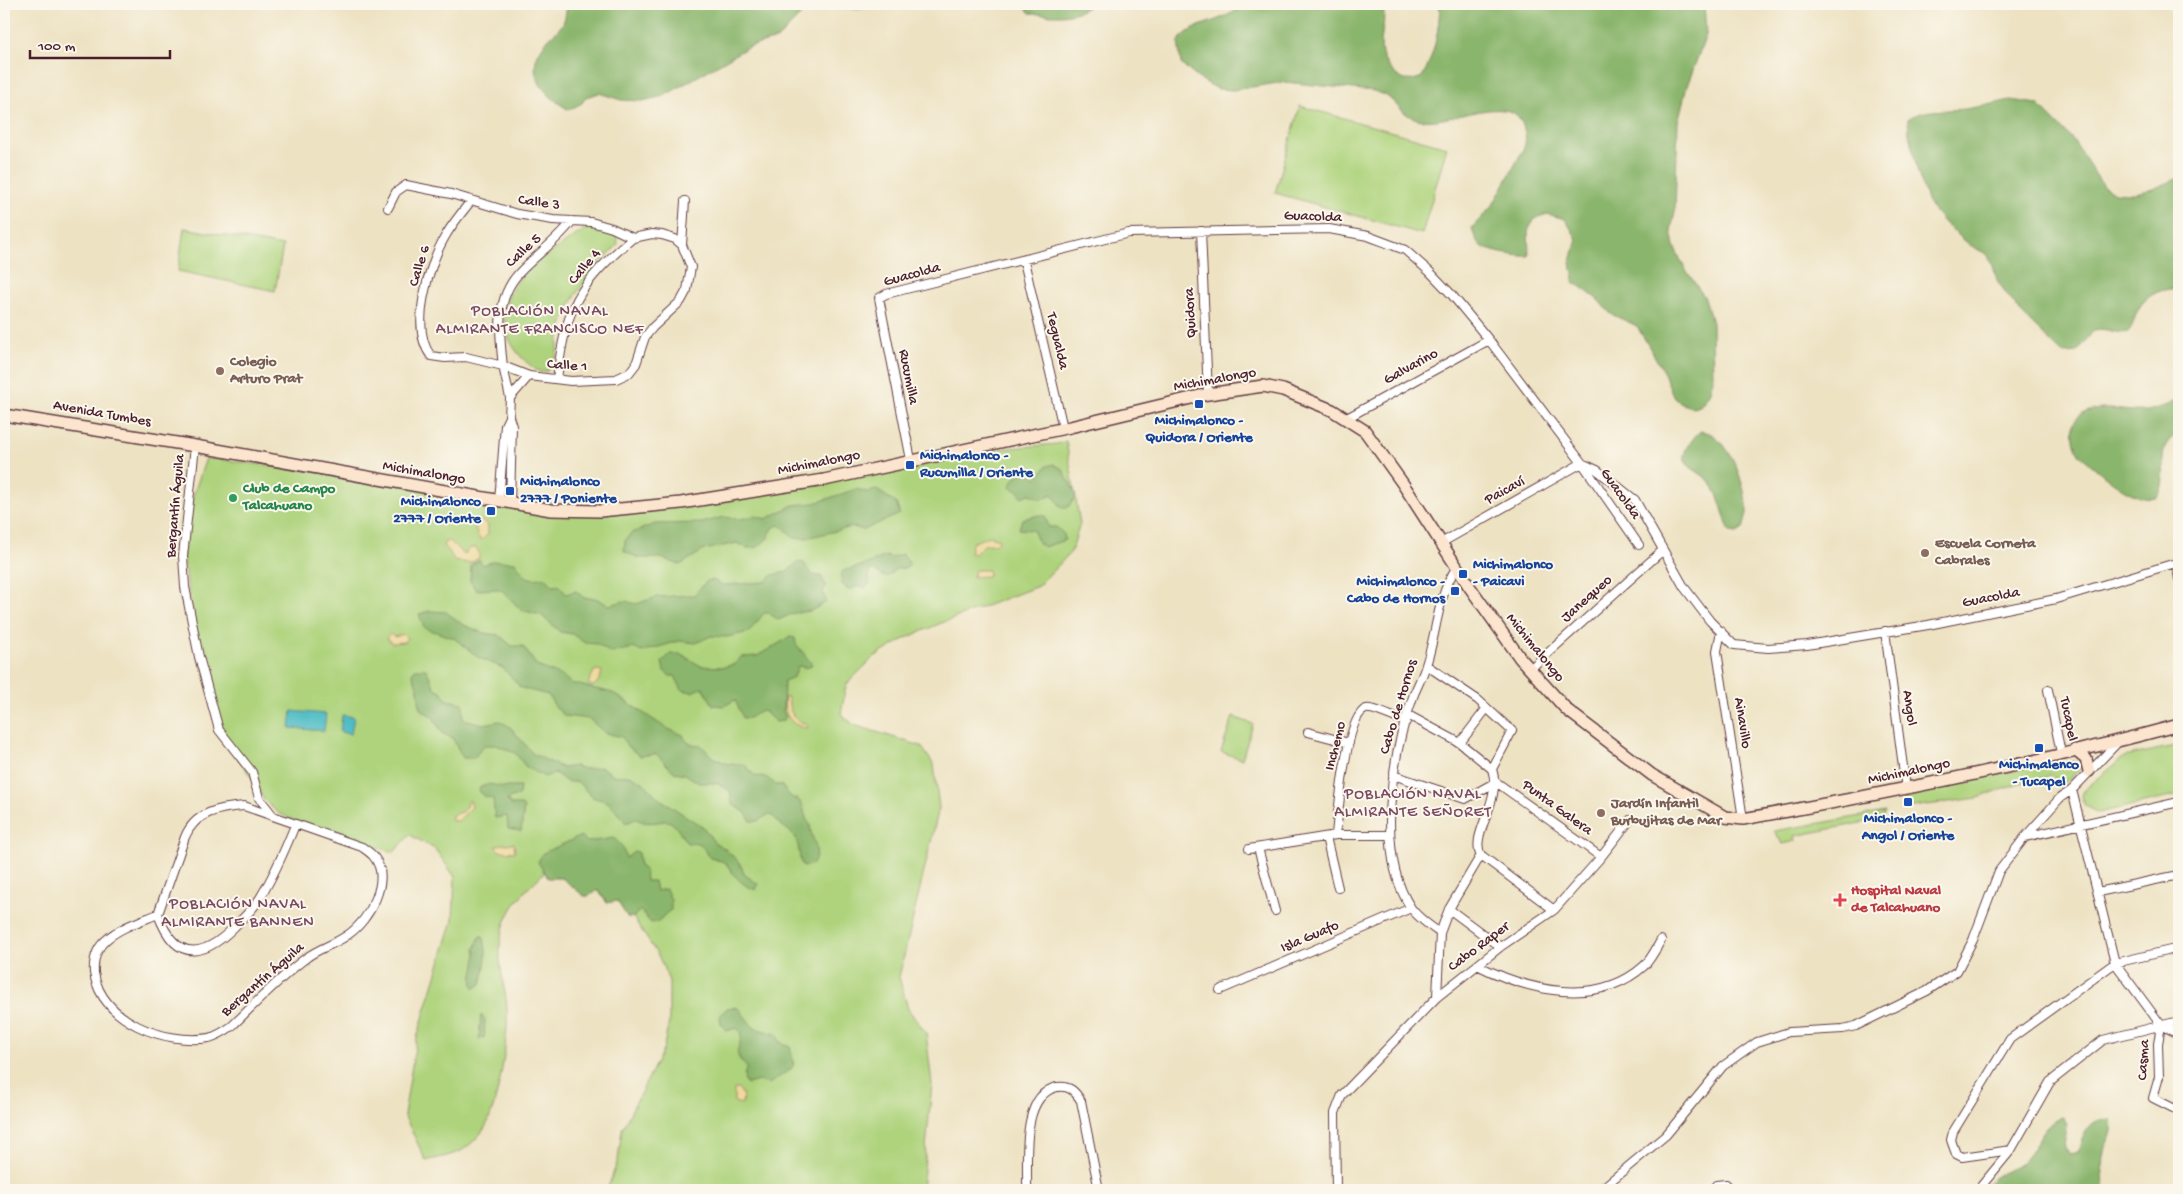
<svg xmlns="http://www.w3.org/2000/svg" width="2183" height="1194" font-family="'Gochi Hand',sans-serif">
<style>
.green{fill:#aed37c;stroke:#7c7954}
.forest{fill:#8ab56c;stroke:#6a6a4c}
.sand{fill:#eeda9e;stroke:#9c7c64}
.water{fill:#4cbbc4;stroke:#4b6d78}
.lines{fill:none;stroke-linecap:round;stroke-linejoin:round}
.street-casing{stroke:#623c42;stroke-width:10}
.secondary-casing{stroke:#623c42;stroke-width:14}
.street{stroke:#fff;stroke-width:8}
.secondary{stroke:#fbe5cf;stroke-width:11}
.education-dot{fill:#8d6e63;stroke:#fbf7ec;stroke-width:2}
.transit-dot{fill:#1a4fb4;stroke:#fbf7ec;stroke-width:2}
.leisure-dot{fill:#2e9e5b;stroke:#fbf7ec;stroke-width:2}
.health-dot{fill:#e0444e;stroke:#fbf7ec;stroke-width:2}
.labels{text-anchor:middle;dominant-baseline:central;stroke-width:4;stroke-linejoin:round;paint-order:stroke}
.street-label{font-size:15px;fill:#4a1f2b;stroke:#fbf7ec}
.education-label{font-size:15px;font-weight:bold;fill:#785e54;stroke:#fbf7ec;text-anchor:start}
.transit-label{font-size:15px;font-weight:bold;fill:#164399;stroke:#fbf7ec}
.leisure-label{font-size:15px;font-weight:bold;fill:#27864d;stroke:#fbf7ec;text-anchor:start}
.health-label{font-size:15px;font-weight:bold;fill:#be3a42;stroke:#fbf7ec;text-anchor:start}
.neighbourhood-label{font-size:16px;letter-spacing:1px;fill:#7a4b63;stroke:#fbf7ec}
</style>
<rect width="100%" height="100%" fill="#fbf7ec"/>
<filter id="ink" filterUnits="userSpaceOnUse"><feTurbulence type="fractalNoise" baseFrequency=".02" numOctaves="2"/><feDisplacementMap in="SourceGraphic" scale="10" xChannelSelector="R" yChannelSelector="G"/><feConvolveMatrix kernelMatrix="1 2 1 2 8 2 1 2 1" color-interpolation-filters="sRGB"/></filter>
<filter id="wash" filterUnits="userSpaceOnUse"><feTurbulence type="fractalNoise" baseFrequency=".0096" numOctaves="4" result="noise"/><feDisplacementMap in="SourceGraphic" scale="20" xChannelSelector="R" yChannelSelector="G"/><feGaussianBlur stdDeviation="1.12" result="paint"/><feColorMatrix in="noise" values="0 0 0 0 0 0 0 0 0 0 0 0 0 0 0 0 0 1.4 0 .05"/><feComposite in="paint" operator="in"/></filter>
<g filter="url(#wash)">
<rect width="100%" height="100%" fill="#ede2c2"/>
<!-- green -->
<path class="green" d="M1300,106L1447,147L1422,234L1275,193Z
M588,227H594L616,235L618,245C591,270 570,296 560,332C557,345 559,362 547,371L540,372C504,350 492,312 520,278C533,263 570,240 588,227Z
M184,228L283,246L275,291L178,271Z
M1066,441L1080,524L1071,552L1038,586L939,624L906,638L874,657L846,685L841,714L854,725L921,746L934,765L939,808L899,977L908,1009L926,1033L932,1084L922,1190H607L618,1160L622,1129L663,1050L669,1022V981L659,957L629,911L592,879L547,870C530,886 513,901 505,923C493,957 505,978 507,1010C509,1035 498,1112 482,1132C477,1138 466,1149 459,1152C449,1156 437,1158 426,1161L404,1115L416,1041L453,920L455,877L435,849L410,835L394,852L319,832L278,813L264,800L256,784L225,739L199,657L183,556L190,505L206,458L336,473L555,511L705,499L948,453L1058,444Z
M1233,717L1253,724L1242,759L1221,752Z
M2179,745V795L2098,813L2085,806L2082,796L2084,790L2124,757Z
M2075,761L2080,769L2065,783L2051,776L2025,782L1977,798L1906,808L1904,799L1916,790L2040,765L2048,767Z
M1885,812L1881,819L1795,836L1796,841L1783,844L1774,831Z"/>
<!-- forest -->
<path class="forest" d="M567,4H879L856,9L827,6L806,10L777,39L748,47L664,96L642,101L621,100L599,93L586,97L582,103L569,110C543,94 522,72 545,43C551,35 558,32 563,23C566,17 566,10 567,4Z
M1022,4H1091C1075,19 1050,15 1030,13Z
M1242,4H1383C1388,31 1370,50 1394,73C1404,82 1409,82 1422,77C1435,54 1439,30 1440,4H1704L1706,35L1687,86L1678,122L1675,211L1671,231L1674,246L1684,267L1705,298L1712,323L1713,380L1709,394L1700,406L1693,408L1680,403L1672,394L1662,369L1637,326L1611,314L1597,299L1574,282L1571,262L1577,239L1565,219L1547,214L1534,219L1528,231L1529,256C1520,257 1489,252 1481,246C1476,242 1474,235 1472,228L1493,205L1523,150C1527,141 1526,133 1522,123C1511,92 1447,125 1422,120C1404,117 1400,107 1388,97C1385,94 1378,93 1374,91L1284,82L1233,90L1218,89L1198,78L1181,64L1178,41C1197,19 1225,24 1242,4Z
M2010,100L2038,104L2073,140L2103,186L2115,193L2131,194L2153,189L2179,178V293L2176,289C2161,288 2145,296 2138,310C2134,317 2134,325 2128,332C2116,335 2107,327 2094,330L2077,352L2062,353L2020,312L1998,282L1988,255L1970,245L1945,224L1933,210L1927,200L1918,173L1909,134L1908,119C1925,107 1951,112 1971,108C1984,106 1997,103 2010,100Z
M2179,399V433C2149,449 2174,476 2156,498C2131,503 2098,470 2080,455C2073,444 2073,434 2074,422C2089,400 2124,413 2146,411C2158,409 2168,405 2179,399Z
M1701,431C1730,433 1747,489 1747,514C1746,519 1744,524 1743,529L1737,533L1730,532C1723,516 1721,497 1710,482C1699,469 1673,465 1689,445C1693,439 1695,435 1701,431Z
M1053,464L1063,469C1066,480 1074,486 1076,497L1067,508H1062L1052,494L1042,499L1030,494L1022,497L1018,491L1010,487C1012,481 1020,469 1029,473C1032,474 1034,477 1036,478L1047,466Z
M856,489L867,492L877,490L896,503L900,514L863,530L853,527L806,538H794L783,527L778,525L773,528L767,539L758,547L747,548L737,543L704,550L680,565L661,558H638L624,551L625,541L631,533L655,524L702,523L724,517L740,519L755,516L766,519L793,505L815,503Z
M1039,515L1045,516L1049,527H1056L1064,534L1065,540L1044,547L1039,544L1033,530L1019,529L1022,519Z
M902,554L909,563L907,568L896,569L887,577L882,576L873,569L869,572V584L865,588L859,586L848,590L842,584L840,576L843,571L865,565L886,556L891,558Z
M479,560L483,565L493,561L515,562C525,575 525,582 545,577L553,586L559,585L566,594L576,591L584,598H595L609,605L625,601L636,604L657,597L694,595L707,581L713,580L723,585L765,582L772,575L787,572L798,562L804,563C809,571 811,577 821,576L826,586L823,591L826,602L811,611L794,613L778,620L769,613H764L749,632L727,637L711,636L696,643L679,641L642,652L633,648L611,653L597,644L585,643L572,634L560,632L541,615L521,610L503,591L498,589L476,590L470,581L471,565Z
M429,611L446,612L462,624L483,633L499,635L512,646H523L537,666L562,676L571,683L613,693L666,728L683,735C687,745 692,744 701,745L712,757L728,764H744L755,776L766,777L776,785H781L792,798C808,800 801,816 810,824C810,840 822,847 813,864L803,867C798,858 800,848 796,839C790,828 779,827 773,816L768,815L757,821H751L745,812L732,804L730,791L717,783H699L685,774L674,772L656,754L640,756L627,746L622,737L605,733L589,719L565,716L556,708L548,695L521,688L503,668L479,658L454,638L424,628L419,614Z
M790,637L795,638L796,644L812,664L808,668L798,666L794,677L784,681L783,711L786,717L782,721L776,722L765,712L760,711L749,718H743L735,700L724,706L713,705L703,687L692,692L682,690L675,676H670L664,671L662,662L670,654H680L701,666L724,667L735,664L741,657L757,656Z
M415,669H426L435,688L441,691L447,700L463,703V719L483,724L500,721L510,727L533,754L563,768L575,766L585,769L601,767L615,776L630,775L644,783L660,799L704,828L714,842L724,848L740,863L744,874L758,884L756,890C740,885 734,875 725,862L710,858C701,846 703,841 687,843C682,837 678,828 672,823C664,817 652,828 636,819L626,823L608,802L592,797L578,782H567L555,773L545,777L526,767L515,753L496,745H484L474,758H463L452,737L443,734L433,717L420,709L418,689L412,673Z
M490,784L503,787H520L519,795L507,800L511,805H522L524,808L521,831L508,829L507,816L495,818L493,799L483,796L479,790L480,787Z
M581,836L587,842L614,838L622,846L626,858L635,851L638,852L640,867L645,870L646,881H654L656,891L666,889L671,900V910C663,914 662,922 651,923L640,910L634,917L628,918L617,901L607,903L598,890L589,896H584L562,878H548L538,862L543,853Z
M480,936H483C489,953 485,968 481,984L474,988C469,976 479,962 475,949Z
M733,1007L738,1008L754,1028L776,1034L780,1042L790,1047L794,1064L791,1069L769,1084L758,1081L748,1084L745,1083L744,1075L747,1067C725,1049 750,1043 737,1028L726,1031L721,1024L720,1016L727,1008Z
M481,1015L485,1020L484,1038L479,1039Z
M2063,1117C2074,1130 2057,1141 2069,1154L2078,1152C2082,1136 2091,1115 2111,1120C2115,1138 2098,1149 2103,1174C2104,1180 2103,1185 2106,1190H1984C1996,1169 2012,1173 2025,1159C2038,1145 2043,1122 2063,1117Z"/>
<!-- sand -->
<path class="sand" d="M480,520L488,525V534L482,540L478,537L475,527Z
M989,536L999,539L998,543L984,545L975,554L970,553L972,543Z
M450,541L464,555L470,548H476L479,553V558L470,563L454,561L449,551L443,546L445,542Z
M975,570H988L989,574L987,576L973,577Z
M390,634L395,637L403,634L407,638L404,642L392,643L386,638Z
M598,670L602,671L600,679L594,686L588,684L594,671Z
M785,697H788C789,711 793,721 807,724L808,728C791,727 782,713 785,697Z
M470,800L472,807L458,821H452V815L464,811L467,803Z
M514,843L515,852L499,851L497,849L496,845Z
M734,1089H738L743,1095L742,1104L734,1102Z"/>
<!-- water -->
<path class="water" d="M292,711L326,714L324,731L290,728Z
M342,715L354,717L351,734L340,732Z"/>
</g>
<g filter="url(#ink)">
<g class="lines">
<defs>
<path id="street" d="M471,201C462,212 453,223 446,235C429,263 409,328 431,356L445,358L466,357L503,366L510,398L509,417L512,426L510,504
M388,208L396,192L406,185L451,194L517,214L553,220L591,222L612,228L633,238L652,234L662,235L675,239L682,245L691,267L687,290L681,301L653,327L645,337L636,364L629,373L616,379L571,381L529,376L503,366C499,333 495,298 520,272C537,254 557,241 572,221
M1201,231L1208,394
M682,245L685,201
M1024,261L1063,428
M557,379C566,307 577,285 633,238
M510,398L529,376
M1347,418L1489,340
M195,446L183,556L185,587L199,657L219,730L252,772L259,798L271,813
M911,460L879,298L886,294L1129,233L1329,229L1368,236L1405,250L1430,272L1452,295L1489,340L1582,463L1639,545
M499,501L505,425L509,417
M1441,543L1582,463L1597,470L1635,500L1684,587L1710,621L1734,645L1768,648L1807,645L1928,625L2056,599L2179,562
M2176,563L2179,579
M1721,631L1717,651L1743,819
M1885,631L1906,789
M1426,665L1478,700L1512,731L1492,769C1503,801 1469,835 1481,855L1554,910
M1530,669L1663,550
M2048,690L2061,753
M1408,715L1460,743L1492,769
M1308,732L1349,743
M1460,743L1487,708
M1393,775L1465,799L1496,782L1601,857
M2072,790L2115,963L2161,1025L2179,1034
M244,806L362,847C366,850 371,853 374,857C392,880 369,920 349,934C336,944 319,948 306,958C279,978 256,1003 232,1026C225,1031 217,1036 209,1038C165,1045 101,1021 94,973C93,960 96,948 107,939C121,927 141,921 158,914L185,837C195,812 219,808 244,806Z
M1336,835C1338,815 1346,715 1366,709C1373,707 1397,719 1406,722
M1326,837L1338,888
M2025,837L2179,802
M1258,848L1275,911
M1249,849L1336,835H1390
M2098,892L2179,875
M1449,909L1500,947
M158,914C177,967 208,956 240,921C247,914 255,907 260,898C274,875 285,850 295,825
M1440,933C1430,926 1418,918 1411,908C1375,854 1392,754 1413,697C1417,686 1423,676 1426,665C1437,633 1437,595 1457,567
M1477,965C1528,991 1597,1008 1644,966C1651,959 1656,949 1661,940
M1220,990L1411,908
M1437,997L1440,933L1449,909L1481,855
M2161,1025L2158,1044L2159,1077L2153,1098L2179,1111
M2011,1150L1962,1157L1956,1154L1951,1140L1953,1132L2010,1039L2115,963L2179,948
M1027,1190C1028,1161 1020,1095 1057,1087C1069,1085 1075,1091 1081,1101L1099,1190
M1336,1190L1335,1113L1342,1095L1437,997L1500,947L1554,910L1601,857L1630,820
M1600,1190L1666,1135L1723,1066L1757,1042L1789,1032L1843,1029L1856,1026L1927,991L1957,971L1973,940L1999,871L2025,837L2060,798L2072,790L2119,741
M1713,1190L1716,1185L1726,1184L1732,1190
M1978,1190L2011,1150L2050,1082L2103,1040L2179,1021"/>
<path id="secondary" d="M4,415L195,446L551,510L600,511L681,503L824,480L1070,427L1208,394L1263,386L1283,390L1332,410L1365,431L1403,484L1469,586L1520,658L1567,710L1652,775L1725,817L1743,819C1889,793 2036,764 2179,725
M2075,750L2086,759L2089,771"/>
</defs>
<!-- street casing -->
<use href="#street" class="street-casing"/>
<!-- secondary casing -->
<use href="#secondary" class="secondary-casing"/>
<!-- street -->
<use href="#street" class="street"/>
<!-- secondary -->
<use href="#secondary" class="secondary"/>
</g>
</g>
<!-- markers -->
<g class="education-dot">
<circle cx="220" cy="371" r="5"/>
<circle cx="1925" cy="553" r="5"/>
<circle cx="1601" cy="813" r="5"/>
</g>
<g class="transit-dot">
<rect x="1194" y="399" width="10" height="10" rx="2.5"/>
<rect x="905" y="460" width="10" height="10" rx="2.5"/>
<rect x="505" y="486" width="10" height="10" rx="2.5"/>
<rect x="486" y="506" width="10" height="10" rx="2.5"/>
<rect x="1458" y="569" width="10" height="10" rx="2.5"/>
<rect x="1450" y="586" width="10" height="10" rx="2.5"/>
<rect x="2034" y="743" width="10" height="10" rx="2.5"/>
<rect x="1903" y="797" width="10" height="10" rx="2.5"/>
</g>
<circle class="leisure-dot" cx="233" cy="498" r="5"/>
<path class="health-dot" d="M1837.5 892.5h5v5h5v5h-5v5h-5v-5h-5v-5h5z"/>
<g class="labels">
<!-- street labels -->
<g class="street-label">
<text transform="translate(539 203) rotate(8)">Calle 3</text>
<text transform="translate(1313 217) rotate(2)">Guacolda</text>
<text transform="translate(524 251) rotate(-43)">Calle 5</text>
<text transform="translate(420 266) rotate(-73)">Calle 6</text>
<text transform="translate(585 267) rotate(-50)">Calle 4</text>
<text transform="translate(912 275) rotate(-15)">Guacolda</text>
<text transform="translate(1191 313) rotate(-93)">Quidora</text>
<text transform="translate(1057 341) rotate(77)">Tegualda</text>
<text transform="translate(567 366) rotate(4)">Calle 1</text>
<text transform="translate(1411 367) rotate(-29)">Galvarino</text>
<text transform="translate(908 377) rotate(79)">Rucumilla</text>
<text transform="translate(1215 380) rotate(-10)">Michimalongo</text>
<text transform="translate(102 414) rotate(10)">Avenida Tumbes</text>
<text transform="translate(819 463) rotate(-11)">Michimalongo</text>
<text transform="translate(424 473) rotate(10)">Michimalongo</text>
<text transform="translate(1505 491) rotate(-29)">Paicaví</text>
<text transform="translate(1620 494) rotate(55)">Guacolda</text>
<text transform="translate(176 506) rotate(-85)">Bergantín Águila</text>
<text transform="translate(1991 598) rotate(-11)">Guacolda</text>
<text transform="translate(1587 599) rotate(-42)">Janequeo</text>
<text transform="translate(1535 648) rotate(51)">Michimalongo</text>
<text transform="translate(1399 707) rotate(-73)">Cabo de Hornos</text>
<text transform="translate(1909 708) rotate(82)">Angol</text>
<text transform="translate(2068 719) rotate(79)">Tucapel</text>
<text transform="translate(1742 723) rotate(81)">Ainavillo</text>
<text transform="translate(1336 746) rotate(-76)">Inchemo</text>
<text transform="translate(1909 772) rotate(-12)">Michimalongo</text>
<text transform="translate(1557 808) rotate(36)">Punta Galera</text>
<text transform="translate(1310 937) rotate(-23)">Isla Guafo</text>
<text transform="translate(1479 947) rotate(-37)">Cabo Raper</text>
<text transform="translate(263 980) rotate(-41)">Bergantín Águila</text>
<text transform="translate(2144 1060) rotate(-87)">Casma</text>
</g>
<!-- education labels -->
<g class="education-label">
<text x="230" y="362">Colegio<tspan x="230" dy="17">Arturo Prat</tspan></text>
<text x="1935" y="544">Escuela Corneta<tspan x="1935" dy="17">Cabrales</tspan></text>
<text x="1611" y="804">Jardín Infantil<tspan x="1611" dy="17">Burbujitas de Mar</tspan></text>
</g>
<!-- transit labels -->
<g class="transit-label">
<text x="1199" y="421">Michimalonco -<tspan x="1199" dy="17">Quidora / Oriente</tspan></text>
<text x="920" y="456" text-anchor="start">Michimalonco -<tspan x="920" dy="17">Rucumilla / Oriente</tspan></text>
<text x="520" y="482" text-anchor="start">Michimalonco<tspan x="520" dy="17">2777 / Poniente</tspan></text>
<text x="481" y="502" text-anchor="end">Michimalonco<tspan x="481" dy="17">2777 / Oriente</tspan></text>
<text x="1473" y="565" text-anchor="start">Michimalonco<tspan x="1473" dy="17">- Paicavi</tspan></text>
<text x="1445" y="582" text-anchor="end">Michimalonco -<tspan x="1445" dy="17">Cabo de Hornos</tspan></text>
<text x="2039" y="765">Michimalenco<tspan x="2039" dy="17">- Tucapel</tspan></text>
<text x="1908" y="819">Michimalonco -<tspan x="1908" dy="17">Angol / Oriente</tspan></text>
</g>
<!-- leisure labels -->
<g class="leisure-label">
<text x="243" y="489">Club de Campo<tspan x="243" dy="17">Talcahuano</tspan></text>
</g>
<!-- health labels -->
<g class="health-label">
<text x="1851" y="891">Hospital Naval<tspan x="1851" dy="17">de Talcahuano</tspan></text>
</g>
<!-- neighbourhood labels -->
<g class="neighbourhood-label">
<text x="540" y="312">POBLACIÓN NAVAL<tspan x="540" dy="18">ALMIRANTE FRANCISCO NEF</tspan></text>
<text x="1413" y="795">POBLACIÓN NAVAL<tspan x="1413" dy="18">ALMIRANTE SEÑORET</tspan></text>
<text x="238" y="905">POBLACIÓN NAVAL<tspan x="238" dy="18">ALMIRANTE BANNEN</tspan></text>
</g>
</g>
<!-- margin -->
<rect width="2183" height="1194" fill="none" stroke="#fbf7ec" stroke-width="20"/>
<!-- scale -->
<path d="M30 50v8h140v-8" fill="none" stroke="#4a1f2b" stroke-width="2.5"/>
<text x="38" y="50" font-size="15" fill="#4a1f2b" stroke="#fbf7ec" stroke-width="4" paint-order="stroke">100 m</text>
</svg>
